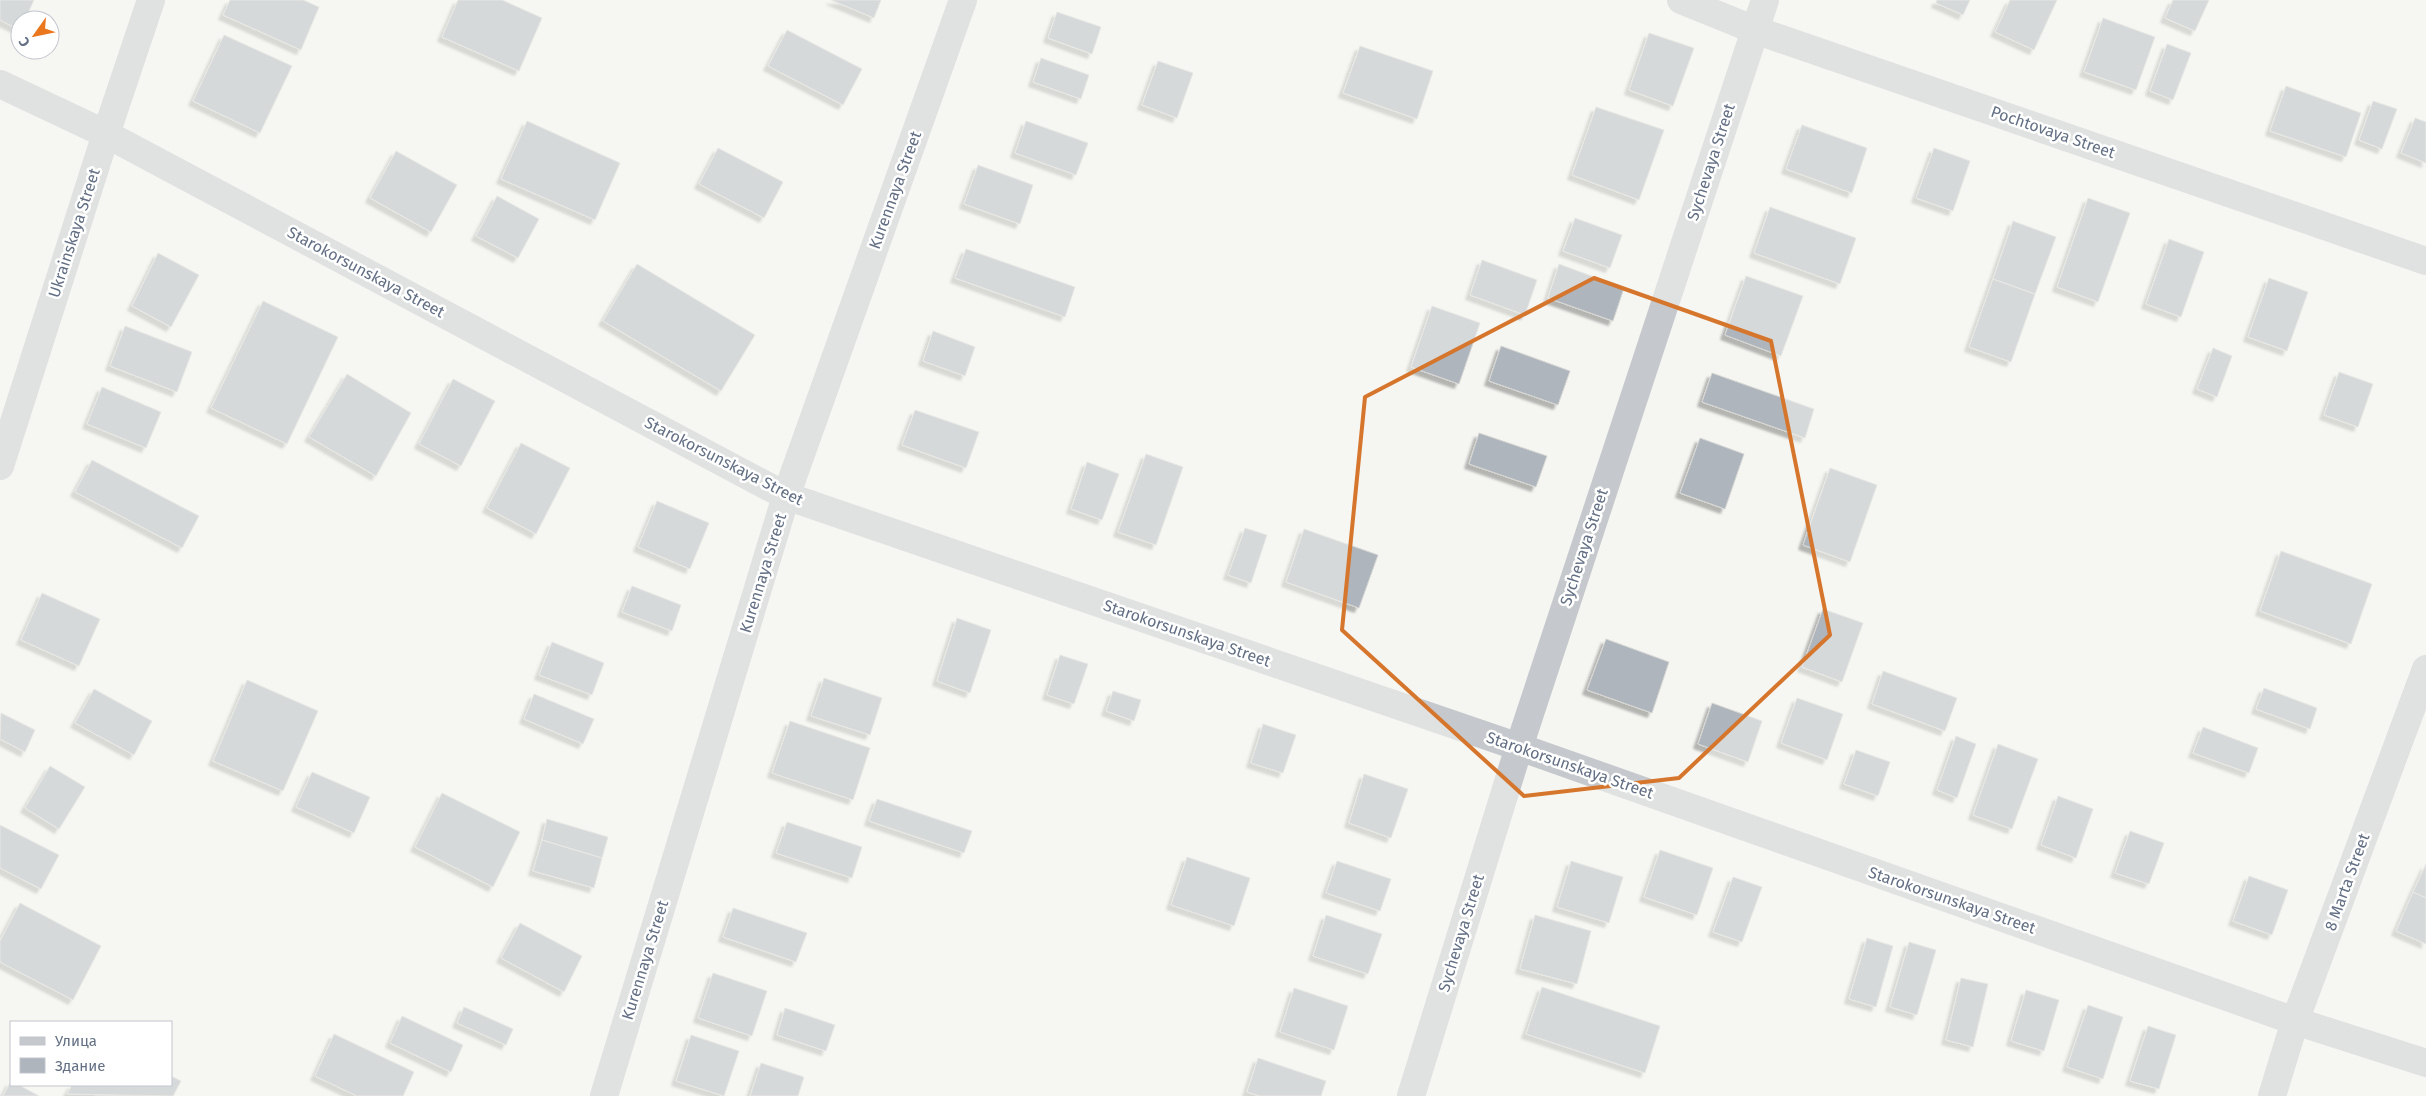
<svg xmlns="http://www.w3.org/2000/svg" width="2426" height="1096" font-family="'Fira Sans',sans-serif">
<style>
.building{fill:#afb5bc;stroke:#d6d7d4;filter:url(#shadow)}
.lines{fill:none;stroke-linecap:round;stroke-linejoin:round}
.street{stroke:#c5c8cc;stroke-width:28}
.marked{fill:none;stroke:#d6752c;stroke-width:4;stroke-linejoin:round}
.labels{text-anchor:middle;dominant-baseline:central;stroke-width:5;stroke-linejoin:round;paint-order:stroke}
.street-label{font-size:16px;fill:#636f84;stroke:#fff}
</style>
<defs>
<filter id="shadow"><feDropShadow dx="-4.5" dy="4.5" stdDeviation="1" flood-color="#0004"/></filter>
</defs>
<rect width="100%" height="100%" fill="#f5f6f2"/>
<!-- building -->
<path class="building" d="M0,0H34L25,20H20V30L0,20Z
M230,0H303L319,7L301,50L223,15Z
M458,0H502L542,18L519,71L442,37Z
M831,0H881L874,18Z
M1937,0H1970L1963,15L1936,3Z
M2010,0H2057L2034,50L1995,32Z
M2173,0H2209L2195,31L2165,18Z
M1057,12L1101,27L1092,54L1048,38Z
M2103,18L2155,37L2136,90L2084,72Z
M787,30L862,69L843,105L768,66Z
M1649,33L1694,48L1673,106L1629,90Z
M224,35L292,66L260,133L193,101Z
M2167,44L2191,53L2173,100L2150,91Z
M1360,46L1433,71L1417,119L1343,93Z
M1041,58L1089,75L1081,99L1033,82Z
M1158,61L1193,73L1177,118L1142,105Z
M2286,86L2361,113L2346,157L2270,131Z
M2373,101L2397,109L2382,149L2359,140Z
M1596,107L1664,130L1639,200L1572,175Z
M2415,118L2426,122V163L2401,153Z
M527,121L620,163L595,220L501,179Z
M1026,121L1088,143L1076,175L1015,153Z
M1802,125L1867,148L1852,193L1786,169Z
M718,148L783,182L764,218L699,184Z
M1934,148L1970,161L1953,211L1916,198Z
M396,151L457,185L431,232L370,198Z
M978,165L1033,185L1020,224L964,204Z
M497,196L539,219L518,258L476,236Z
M2088,198L2130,213L2098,302L2057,287Z
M1770,207L1856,238L1840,284L1754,253Z
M1575,218L1622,235L1610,268L1563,251Z
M2013,221L2056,237L2035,294L1993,279Z
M2169,239L2204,252L2181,317L2146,304Z
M966,249L1075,287L1065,317L955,278Z
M158,253L199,275L171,327L132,306Z
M1482,260L1537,280L1525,315L1470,295Z
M637,264L755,335L721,391L603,321Z
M1559,264L1624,288L1613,321L1548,298Z
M1746,276L1803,296L1781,356L1725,335Z
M2269,278L2308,292L2287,351L2248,337Z
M1993,279L2035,294L2011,362L1969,347Z
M263,301L338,337L287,444L211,408Z
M1432,306L1480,323L1459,384L1411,367Z
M125,326L192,352L177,392L110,366Z
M933,331L975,347L965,376L923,361Z
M1501,346L1570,371L1558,405L1489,381Z
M2213,348L2232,356L2217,397L2197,389Z
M2339,372L2373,384L2358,427L2324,415Z
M1712,373L1814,409L1805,438L1702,402Z
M347,374L411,413L376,476L309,437Z
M453,379L495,401L461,466L419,444Z
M102,387L161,412L146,448L87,424Z
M915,410L979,432L966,468L902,445Z
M1479,433L1547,456L1536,487L1469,464Z
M1700,438L1744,454L1725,509L1680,493Z
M521,443L570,468L536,534L487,508Z
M1146,454L1183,467L1156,545L1118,532Z
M92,460L199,516L182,548L75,492Z
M1087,462L1119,474L1102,520L1071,509Z
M1830,468L1877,485L1850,562L1803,545Z
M657,501L709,523L690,569L638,547Z
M1245,528L1267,535L1251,583L1228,575Z
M1304,529L1378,555L1359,608L1286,582Z
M2281,551L2372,584L2351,644L2260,611Z
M632,586L681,605L672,631L622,612Z
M42,593L100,619L79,666L21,640Z
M1823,609L1863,623L1842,682L1802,667Z
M957,618L991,630L970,693L937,681Z
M1606,639L1669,662L1652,713L1587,690Z
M552,642L604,663L592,695L539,675Z
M1060,655L1088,664L1074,704L1047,695Z
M1883,671L1957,698L1945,731L1872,704Z
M824,678L882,698L870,735L811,716Z
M247,680L318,711L283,791L213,761Z
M2264,688L2317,708L2310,729L2256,709Z
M94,689L152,721L134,755L75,723Z
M1113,691L1141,700L1134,721L1106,711Z
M534,694L594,719L583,744L524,719Z
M1797,698L1843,714L1827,760L1781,743Z
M1712,703L1762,721L1748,762L1698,744Z
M1,713L35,730L25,752L0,739Z
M790,721L870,748L853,800L772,773Z
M1263,724L1296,735L1283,773L1251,763Z
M2203,727L2258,748L2249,773L2193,753Z
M1956,736L1976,744L1957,798L1937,790Z
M1998,744L2038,759L2012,829L1973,815Z
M1856,750L1890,762L1878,796L1844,784Z
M50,766L85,787L59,829L25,808Z
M312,772L370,797L354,833L296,807Z
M1364,774L1408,789L1391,838L1349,823Z
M442,793L520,832L493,887L415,847Z
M2058,796L2093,809L2076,858L2041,845Z
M877,799L972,831L964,853L869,821Z
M547,819L608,837L602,858L542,840Z
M787,822L862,847L852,878L776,853Z
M0,825L59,855L41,889L0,868Z
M2130,831L2164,843L2149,884L2115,873Z
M542,840L602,858L594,888L533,871Z
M1660,850L1713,868L1697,915L1644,897Z
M1187,857L1250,878L1234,926L1171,905Z
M1337,861L1391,879L1380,911L1326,893Z
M1571,861L1623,877L1609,923L1557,907Z
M2426,864V898L2413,892Z
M2249,876L2288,890L2272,935L2233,921Z
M1733,877L1762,887L1742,942L1713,932Z
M2413,892L2426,898V944L2396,931Z
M20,903L101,946L73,1000L0,962V941Z
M733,908L807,933L796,962L723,937Z
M1326,915L1382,934L1368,974L1313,956Z
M1535,915L1591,931L1577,984L1520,969Z
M520,923L582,956L564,992L501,958Z
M1867,938L1893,946L1876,1007L1849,999Z
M1909,942L1936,950L1917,1015L1890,1007Z
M713,973L767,991L752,1036L698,1018Z
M1961,978L1988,984L1973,1047L1946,1040Z
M1542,987L1660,1026L1645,1073L1526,1034Z
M1294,988L1348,1006L1334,1050L1280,1032Z
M2026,990L2059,1000L2044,1051L2011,1041Z
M2088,1005L2123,1017L2103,1079L2067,1067Z
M464,1007L513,1029L506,1045L457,1023Z
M785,1008L835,1025L826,1051L777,1035Z
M402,1016L463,1045L451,1072L390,1043Z
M2148,1026L2176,1035L2159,1089L2130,1081Z
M334,1034L414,1072L403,1096H357L315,1076Z
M691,1035L739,1051L724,1096L676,1081Z
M1258,1058L1326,1081L1321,1096H1260L1247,1092Z
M761,1063L804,1077L798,1096H750Z
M171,1076L181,1081L173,1096L67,1094L72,1085H171Z
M11,1081V1085H19L39,1096H3Z"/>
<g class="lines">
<!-- street -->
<path class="street" d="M1681,0L1755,30L2426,261
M0,84L106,134L786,496L1519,747L2295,1021L2426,1063
M0,466L106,134L151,0
M604,1096L786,496L963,0
M1411,1096L1519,747L1765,0
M2272,1096L2295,1021L2426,669"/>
</g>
<!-- marked area -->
<path d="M0 0H2426V1096H0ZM1594,278L1771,341L1830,635L1679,778L1524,796L1342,630L1365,397Z" fill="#f5f6f2" fill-opacity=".55" fill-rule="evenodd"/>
<path class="marked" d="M1594,278L1771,341L1830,635L1679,778L1524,796L1342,630L1365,397Z"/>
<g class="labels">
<!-- street labels -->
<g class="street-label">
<text transform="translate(2053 132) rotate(19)">Pochtovaya Street</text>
<text transform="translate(1711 162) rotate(-72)">Sychevaya Street</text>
<text transform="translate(895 190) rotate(-70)">Kurennaya Street</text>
<text transform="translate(74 233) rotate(-72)">Ukrainskaya Street</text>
<text transform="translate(366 272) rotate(28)">Starokorsunskaya Street</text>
<text transform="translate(724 461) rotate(27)">Starokorsunskaya Street</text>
<text transform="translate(1584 547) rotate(-72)">Sychevaya Street</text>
<text transform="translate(763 573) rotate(-73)">Kurennaya Street</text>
<text transform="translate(1187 633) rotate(19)">Starokorsunskaya Street</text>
<text transform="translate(1570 765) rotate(19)">Starokorsunskaya Street</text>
<text transform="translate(2347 882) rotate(-70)">8 Marta Street</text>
<text transform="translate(1952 900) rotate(19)">Starokorsunskaya Street</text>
<text transform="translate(1461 933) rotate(-73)">Sychevaya Street</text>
<text transform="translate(645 960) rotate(-73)">Kurennaya Street</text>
</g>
</g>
<!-- legend -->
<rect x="10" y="1021" width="162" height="65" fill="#ffffff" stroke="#c1c5ce"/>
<rect x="20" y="1037" width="25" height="8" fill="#c5c8cc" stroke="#c1c5ce"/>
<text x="55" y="1046" font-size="15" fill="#636f84">Улица</text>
<rect x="20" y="1058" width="25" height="15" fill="#afb5bc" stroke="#c1c5ce"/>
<text x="55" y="1071" font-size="15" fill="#636f84">Здание</text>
<!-- north arrow -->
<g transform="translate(35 35) rotate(237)"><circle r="24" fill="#ffffff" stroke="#c1c5ce"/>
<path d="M0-4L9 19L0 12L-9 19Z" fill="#ea761d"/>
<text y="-8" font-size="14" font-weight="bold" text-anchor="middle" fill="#636f84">С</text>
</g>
</svg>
